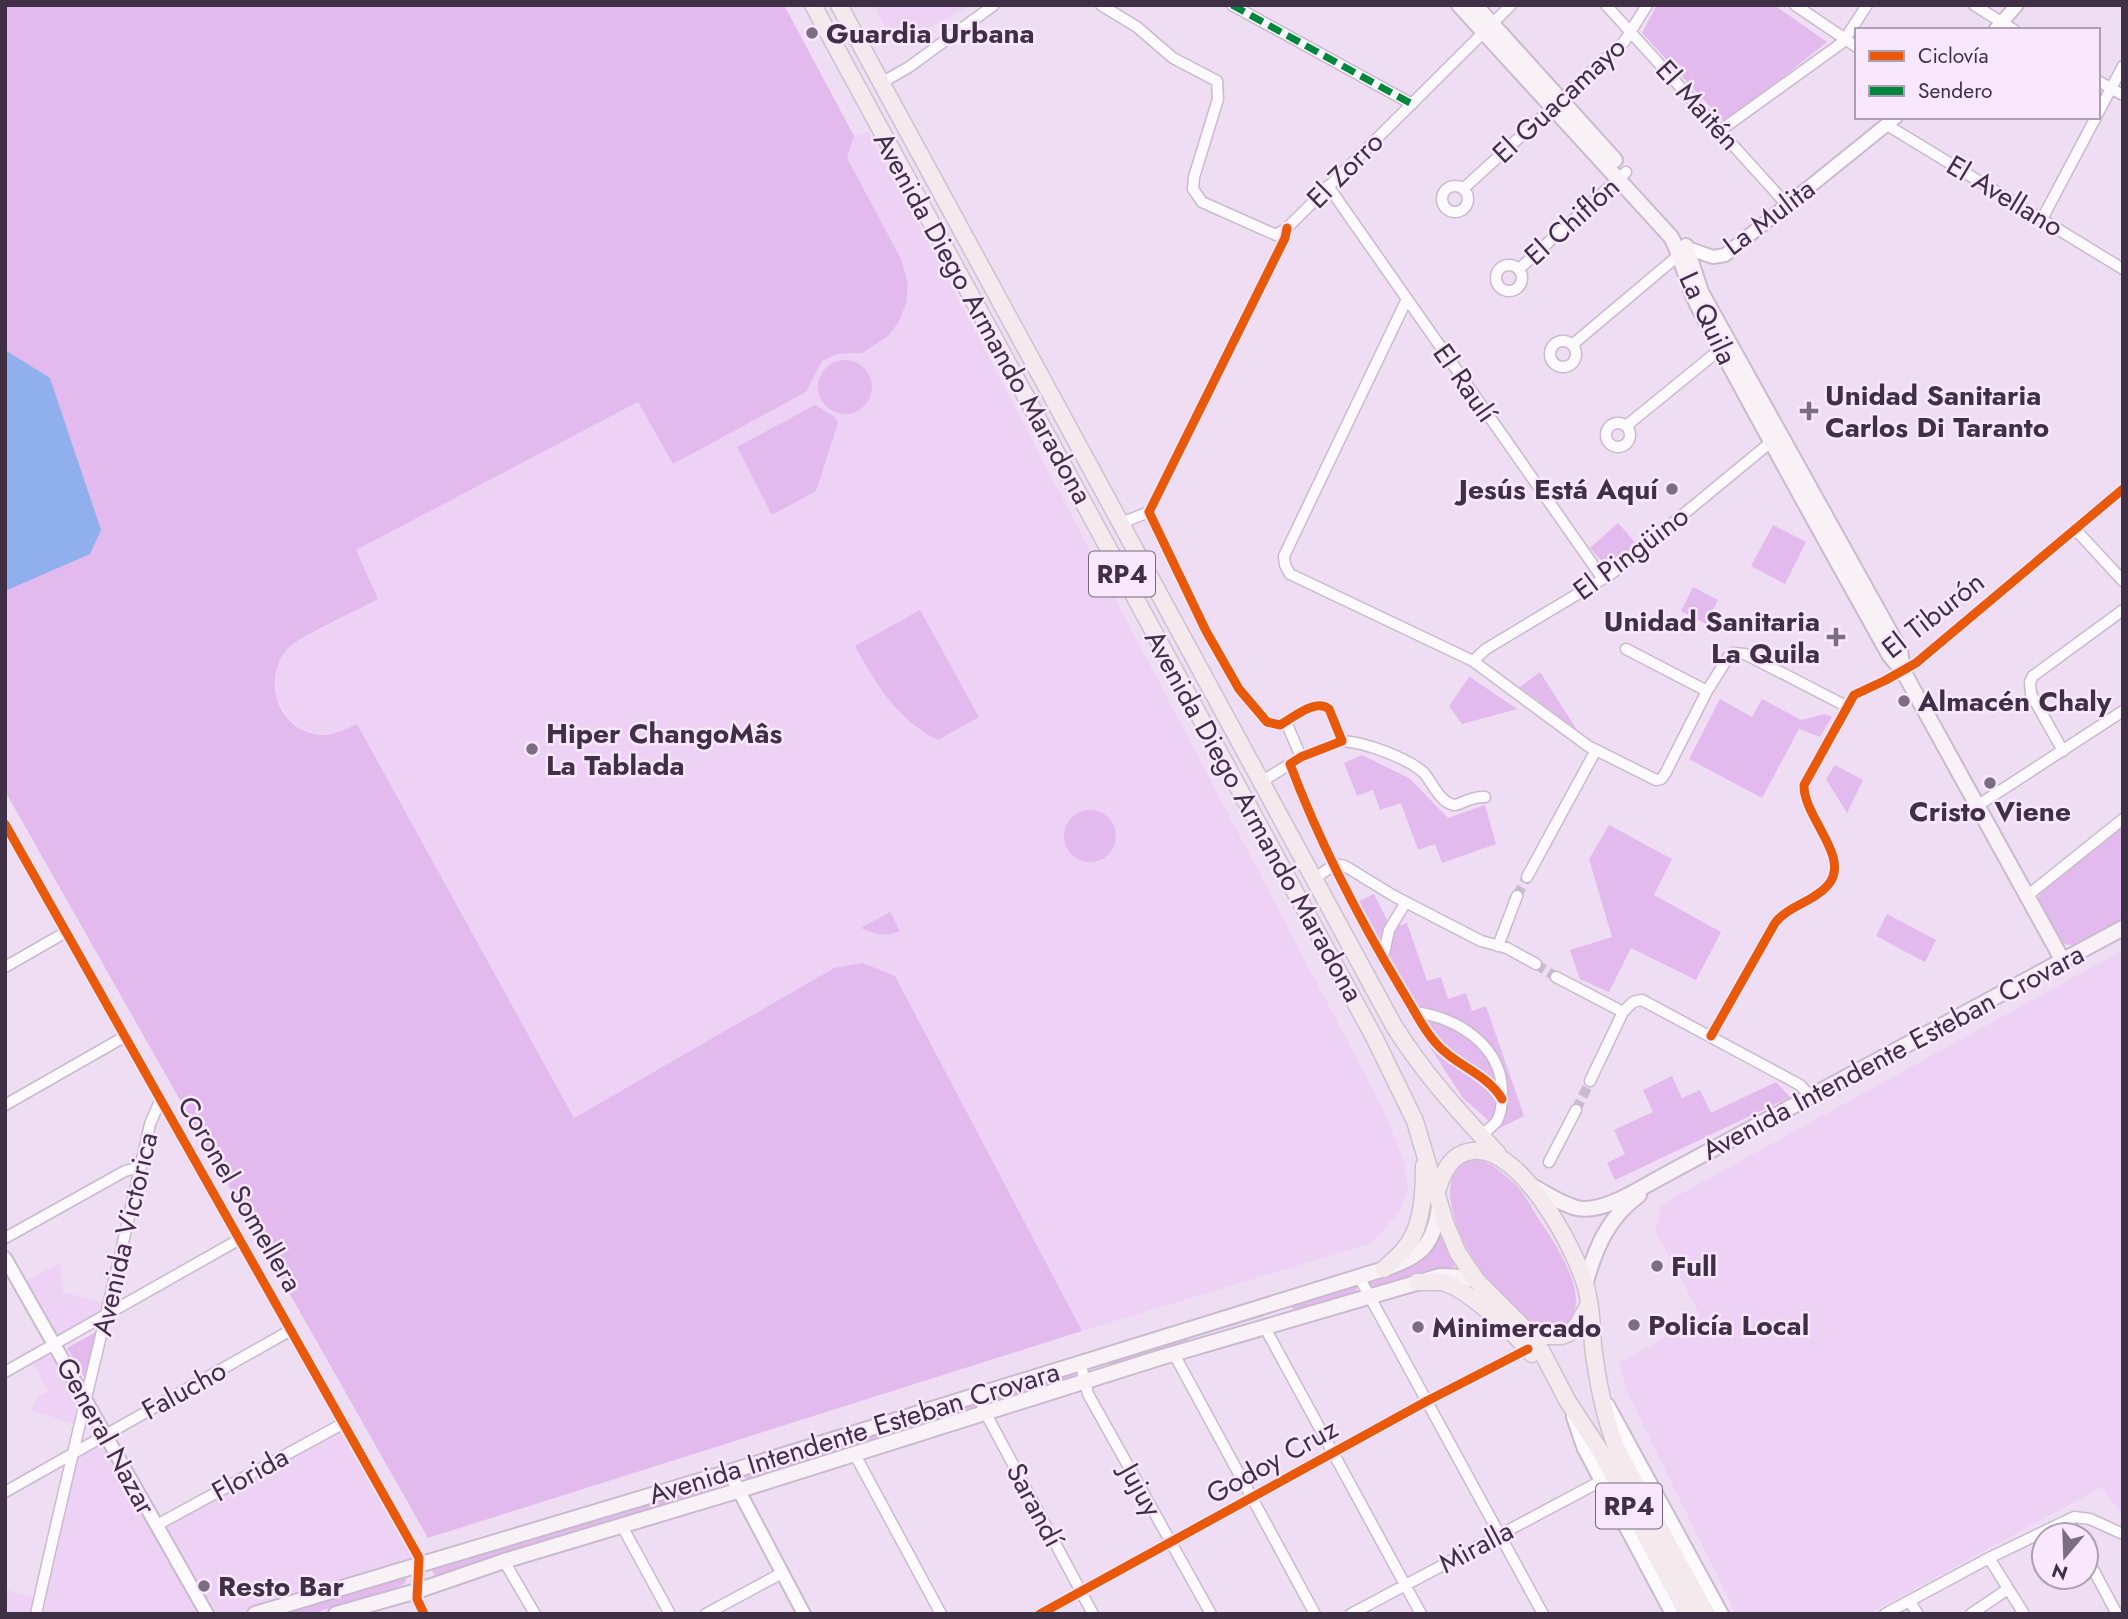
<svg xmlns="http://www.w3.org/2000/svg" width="2128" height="1619" font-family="Jost,sans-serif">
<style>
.built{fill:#eed2f6}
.green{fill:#e2baed}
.water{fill:#90afed}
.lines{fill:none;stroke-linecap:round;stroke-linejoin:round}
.minor-tunnel{stroke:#ccbad1;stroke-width:10;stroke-dasharray:10 5;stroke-linecap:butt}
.minor-casing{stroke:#c9bace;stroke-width:13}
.tertiary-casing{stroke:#c9bace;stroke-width:16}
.secondary-casing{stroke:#c9bace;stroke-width:18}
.primary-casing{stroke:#ccc2cf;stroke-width:19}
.minor{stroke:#fdfafd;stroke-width:10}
.tertiary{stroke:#fdfafd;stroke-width:12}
.secondary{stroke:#f8f2f6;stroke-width:14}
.primary{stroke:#f4eaed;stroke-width:16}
.quiet{stroke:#00873e;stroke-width:7;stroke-dasharray:14 7;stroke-linecap:butt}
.cycleway-casing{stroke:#f8e7fd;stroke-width:13}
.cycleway{stroke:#e8590c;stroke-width:9}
.poi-dot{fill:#7d6d82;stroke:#f8e7fd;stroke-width:2.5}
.labels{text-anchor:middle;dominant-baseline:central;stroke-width:5;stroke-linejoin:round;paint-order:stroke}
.shield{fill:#f8e7fd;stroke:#77677c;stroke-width:2}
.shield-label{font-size:26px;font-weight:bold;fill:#403045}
.poi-label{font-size:28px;font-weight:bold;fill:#403045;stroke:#f8e7fd;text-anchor:start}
.street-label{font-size:28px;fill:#403045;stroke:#f8e7fd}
</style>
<rect width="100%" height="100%" fill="#efddf4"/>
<!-- built -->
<path class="built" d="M873,5H971L896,46Z
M868,132L943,270L1383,1109L1405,1163L1408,1190L1400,1211L1372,1243L1082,1331L895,976L834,968L574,1118L357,724L336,734L321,735L302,730L287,717L274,693L276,666L289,646L377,599L356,550L638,402L673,464L814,374L822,361L838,354H855L908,283L901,259L846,158L854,136Z
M2123,950V1511L2120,1512L2102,1487L1868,1614H1736L1627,1392L1619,1363L1701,1317L1655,1230L1660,1215L1659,1206Z
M60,1263L63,1292L102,1302L99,1314L58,1335L55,1334L24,1282Z
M47,1351L53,1352L78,1397L73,1424L31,1410L39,1396L48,1392L32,1360Z
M338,1433L345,1436L412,1555V1560L407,1564L235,1614H211L165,1528V1525Z
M98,1442L103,1443L201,1614H43L76,1456Z
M5,1589L36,1598L33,1614H5Z"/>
<!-- green -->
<path class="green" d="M5,5H784L854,136L847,158L901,259L908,283L906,304L898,323L888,336L862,353L838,354L822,361L806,392L673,464L638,402L356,550L378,599C360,609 297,638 287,649C261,681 278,731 321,735C334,736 345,729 357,724L574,1118L834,968L863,963L895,976L1082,1331L428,1538L5,791Z
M1657,5H1774L1827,42L1725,123L1642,33Z
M818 387a27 27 0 1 1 54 0a27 27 0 1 1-54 0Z
M815,405L835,417L838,423L816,491L772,515L737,447Z
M1618,523L1640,548L1612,572L1590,548Z
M1773,525L1806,542L1785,584L1751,566Z
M1693,587L1718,600L1706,624L1681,611Z
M920,610L979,717L938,740C898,721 876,684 855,646Z
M1540,672L1577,730L1520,687Z
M1469,677H1470L1517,709L1462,724L1449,706Z
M1720,699L1752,717L1762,699L1801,720L1825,714L1832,717L1820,737L1799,729L1762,798L1689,759Z
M1362,755L1409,778L1448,818L1485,805L1496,844L1442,863L1435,844L1418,850L1401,803L1380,810L1373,790L1357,796L1344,763Z
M1835,765L1863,780L1847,813L1826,779Z
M1064 836a26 26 0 1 1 52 0a26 26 0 1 1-52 0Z
M2123,824V920L2073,945L2060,944L2038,903L2040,891Z
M1609,825L1672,859L1654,895L1721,932L1696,980L1631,948L1609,992L1580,979L1570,950L1612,937L1589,859Z
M1374,894L1391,928L1407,923L1427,981L1441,977L1448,999L1466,993L1472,1011L1486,1006L1524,1116L1498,1129L1463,1098L1411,1018L1348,906Z
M890,912L900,931C886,937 875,935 861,928Z
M1887,914L1936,940L1925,962L1876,936Z
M1672,1076L1682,1098L1700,1090L1711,1113L1776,1082L1790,1097L1615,1180L1607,1163L1625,1154L1614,1130L1653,1112L1643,1090Z
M1475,1159C1491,1162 1503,1173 1515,1184C1524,1193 1530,1205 1536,1215C1552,1238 1592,1296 1569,1321C1563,1327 1558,1329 1550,1329C1503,1329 1404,1175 1475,1159Z
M1439,1232L1455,1267L1435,1270L1375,1289L1369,1287L1370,1278Z
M1356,1284L1358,1287L1355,1294L1297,1312L1292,1308V1304Z
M1267,1311L1265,1316L1191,1338L1180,1347L1111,1366L1107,1361Z
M96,1332L85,1379L67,1348Z
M1071,1371L1074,1373L1070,1380L996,1403L990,1399V1396Z
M978,1402L977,1406L973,1409L750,1479L743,1477L744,1474Z
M712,1481L715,1488L711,1491L441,1574L435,1575L432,1571L433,1566Z
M402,1575L406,1579L405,1583L400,1586L311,1614H273Z"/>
<!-- water -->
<path class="water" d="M5,350L50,378L101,530L90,554L5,591Z"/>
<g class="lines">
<!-- minor-tunnel -->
<path class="minor-tunnel" d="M1517,896L1527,877
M1536,964L1556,977
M1576,1110L1590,1081"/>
<defs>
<path id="minor" d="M1101,5L1137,27L1173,58L1217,81L1218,99L1194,177L1193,189L1202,202L1276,235L1287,228L1511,5
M1232,5L1412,104
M1606,5L1788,206
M1795,5L1857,47
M1974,5L2014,30
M2098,81L2123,95
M881,83L909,67L994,5
M2098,113L2123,66
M1887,125L2123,269
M1721,130L1843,42L1867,5
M1328,186L1603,579
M1442 199a13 13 0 1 1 26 0a13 13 0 1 1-26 0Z
M1463,189L1624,42L1647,5
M2042,219L2096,117
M1287,228L1285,238L1149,512L1206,631L1239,689L1267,722L1280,725C1293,718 1315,698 1329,709L1342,741L1301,757L1290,764C1320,844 1359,919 1403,992C1413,1008 1422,1027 1434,1041C1453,1065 1487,1073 1502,1099
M1496 278a13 13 0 1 1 26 0a13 13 0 1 1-26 0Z
M1519,269L1626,172
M1407,299L1284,556L1285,565L1290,574L1473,661L1588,746L1656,780L1661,779L1665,774L1707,691L1729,656L1733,653L1745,654L1846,706
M1550 354a13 13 0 1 1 26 0a13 13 0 1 1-26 0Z
M1572,345L1679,255
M1606 435a12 12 0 1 1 24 0a12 12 0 1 1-24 0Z
M1626,426L1723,347
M1121,523L1149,512
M2075,529L2123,581
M1626,649L1707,691
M1473,661L1486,649L1611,574L1771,442
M1286,722L1301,757
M1342,741C1364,742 1408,758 1424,773C1432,782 1440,803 1454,805C1461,805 1470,796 1485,797
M2063,751L2031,694L2030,682L2033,676L2123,610
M1261,782L1290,764
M1977,806L2123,711
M5,824L417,1554L419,1558L417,1599L424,1614
M1527,877L1596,750
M1314,879L1335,864L1345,866L1394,896L1481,941L1507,948L1536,964
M2027,896L2123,819
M1498,946L1517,896
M1383,958L1389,930L1406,902
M5,967L66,932
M1556,977L1623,1012
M1415,1012C1458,1018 1503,1046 1502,1094C1502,1102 1501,1114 1497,1121C1493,1126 1486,1131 1481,1136
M1711,1036L1775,923C1789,905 1814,902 1828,885C1852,858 1803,817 1804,785L1854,695L1886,680L1916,663L2123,489
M1590,1081L1623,1012L1633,1002L1642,1000L1800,1085L1811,1097
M5,1105L124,1037
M1549,1162L1576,1110
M5,1238L125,1171L141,1167
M1359,1277L1543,1614
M1264,1326L1421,1614
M1174,1354L1315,1614
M1080,1362L1088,1394L1211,1614
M5,1372L240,1239
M978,1394L985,1412L1093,1614
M854,1453L941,1614
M5,1492L291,1330
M2068,1520L2075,1535
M157,1525L344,1423
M622,1526L670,1614
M2086,1556L2117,1614
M1989,1558L2024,1614
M504,1561L535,1614
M1909,1601L1918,1614
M36,1614C72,1450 114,1288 150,1124L160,1101
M706,1614L782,1573
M1040,1614L1427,1401L1528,1349
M1351,1614L1601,1481
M1885,1614L1989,1558L2074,1517L2090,1519L2123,1534
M1971,1614L2008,1589"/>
<path id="tertiary" d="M1995,30L2017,5
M1682,253L1690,249L1713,257L1725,255L1896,117
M5,1258L207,1614
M1608,1405L1722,1614
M1573,1417L1584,1449L1672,1614
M729,1472L804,1614"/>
<path id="secondary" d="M1459,5L1671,237C1683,259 1686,283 1698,306C1760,423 1825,540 1890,656L1903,671L2063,961
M1475,5L1615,160
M1686,246L1701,292L1900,650L1903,671
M1532,1186C1547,1194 1561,1204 1577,1208C1603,1214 1640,1188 1663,1176L2123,928
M1585,1285C1595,1249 1608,1217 1639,1195
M255,1614L729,1472L1384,1269C1421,1256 1434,1246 1439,1206
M336,1614L417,1591L504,1561L737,1491L1159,1358L1440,1276L1464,1277L1477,1281"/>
<path id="primary" d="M813,5L1374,1037L1415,1121L1445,1222L1458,1253L1477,1281L1526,1330L1544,1336H1562L1569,1333L1577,1326L1589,1304
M839,5L1394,1026C1424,1074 1460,1113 1498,1154
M1437,1191C1443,1172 1451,1153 1473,1151C1521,1146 1575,1248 1586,1287C1591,1306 1592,1326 1593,1346C1597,1378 1604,1414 1615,1444C1623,1464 1635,1483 1645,1501C1665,1539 1686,1576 1706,1614
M1384,1269C1392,1261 1402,1254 1408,1244C1423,1224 1424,1190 1424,1166
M1417,1282C1426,1282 1437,1281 1445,1283C1469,1290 1516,1335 1532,1354
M1526,1330L1542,1352L1567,1400L1599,1449L1688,1614"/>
</defs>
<!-- minor casing -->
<use href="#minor" class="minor-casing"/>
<!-- tertiary casing -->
<use href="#tertiary" class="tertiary-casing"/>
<!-- secondary casing -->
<use href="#secondary" class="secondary-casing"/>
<!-- primary casing -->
<use href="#primary" class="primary-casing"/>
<!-- minor -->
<use href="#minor" class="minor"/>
<!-- tertiary -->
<use href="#tertiary" class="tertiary"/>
<!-- secondary -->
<use href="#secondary" class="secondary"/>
<!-- primary -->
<use href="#primary" class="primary"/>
<!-- quiet -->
<path class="quiet" d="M1232,5L1412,104"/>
<defs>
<path id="cycleway" d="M1287,228L1285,238L1149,512L1206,631L1239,689L1267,722L1280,725C1293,718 1315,698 1329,709L1342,741L1301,757L1290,764C1320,844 1359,919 1403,992C1413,1008 1422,1027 1434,1041C1453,1065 1487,1073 1502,1099
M5,824L417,1554L419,1558L417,1599L424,1614
M1711,1036L1775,923C1789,905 1814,902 1828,885C1852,858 1803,817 1804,785L1854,695L1886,680L1916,663L2123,489
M1040,1614L1427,1401L1528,1349"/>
</defs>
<!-- cycleway casing -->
<use href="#cycleway" class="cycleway-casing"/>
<!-- cycleway -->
<use href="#cycleway" class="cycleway"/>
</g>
<!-- markers -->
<g class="poi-dot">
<circle cx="812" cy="33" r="7"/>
<path d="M1805.5 400.5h7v7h7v7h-7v7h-7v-7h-7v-7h7z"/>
<circle cx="1672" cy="489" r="7"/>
<path d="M1832.5 626.5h7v7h7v7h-7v7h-7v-7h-7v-7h7z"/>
<circle cx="1904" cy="701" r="7"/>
<circle cx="532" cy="749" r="7"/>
<circle cx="1990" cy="783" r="7"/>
<circle cx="1657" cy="1266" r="7"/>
<circle cx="1634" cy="1325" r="7"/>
<circle cx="1418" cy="1327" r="7"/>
<circle cx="204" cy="1586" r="7"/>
</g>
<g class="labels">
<!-- shield labels -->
<g class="shield">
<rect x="1089" y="551.5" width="66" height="45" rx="5"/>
<rect x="1596" y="1483.5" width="66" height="45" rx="5"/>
</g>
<g class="shield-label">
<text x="1122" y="574">RP4</text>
<text x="1629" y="1506">RP4</text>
</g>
<!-- poi labels -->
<g class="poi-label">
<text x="826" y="33">Guardia Urbana</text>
<text x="1825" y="395">Unidad Sanitaria<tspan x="1825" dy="32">Carlos Di Taranto</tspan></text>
<text x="1658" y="489" text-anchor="end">Jesús Está Aquí</text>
<text x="1820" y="621" text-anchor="end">Unidad Sanitaria<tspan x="1820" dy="32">La Quila</tspan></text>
<text x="1918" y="701">Almacén Chaly</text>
<text x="546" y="733">Hiper ChangoMâs<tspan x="546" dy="32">La Tablada</tspan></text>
<text x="1990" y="811" text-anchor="middle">Cristo Viene</text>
<text x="1671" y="1266">Full</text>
<text x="1648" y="1325">Policía Local</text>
<text x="1432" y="1327">Minimercado</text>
<text x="218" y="1586">Resto Bar</text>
</g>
<!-- street labels -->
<g class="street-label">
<text transform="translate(1559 100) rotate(-43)">El Guacamayo</text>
<text transform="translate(1698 105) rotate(48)">El Maitén</text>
<text transform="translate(1345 170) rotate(-45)">El Zorro</text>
<text transform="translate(2005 196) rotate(31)">El Avellano</text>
<text transform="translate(1769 217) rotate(-37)">La Mulita</text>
<text transform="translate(1572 221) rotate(-42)">El Chiflón</text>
<text transform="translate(983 318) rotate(61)">Avenida Diego Armando Maradona</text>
<text transform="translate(1708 318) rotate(65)">La Quila</text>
<text transform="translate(1465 383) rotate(55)">El Raulí</text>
<text transform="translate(1631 553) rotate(-37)">El Pingüino</text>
<text transform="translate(1933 615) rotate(-38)">El Tiburón</text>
<text transform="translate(1254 816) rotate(61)">Avenida Diego Armando Maradona</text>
<text transform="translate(1893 1052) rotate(-28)">Avenida Intendente Esteban Crovara</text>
<text transform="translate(240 1194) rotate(60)">Coronel Somellera</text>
<text transform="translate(125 1234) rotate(-77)">Avenida Victorica</text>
<text transform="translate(184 1390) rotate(-29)">Falucho</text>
<text transform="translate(854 1433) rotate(-17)">Avenida Intendente Esteban Crovara</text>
<text transform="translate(106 1436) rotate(61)">General Nazar</text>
<text transform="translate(1272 1461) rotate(-29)">Godoy Cruz</text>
<text transform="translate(250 1474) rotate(-29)">Florida</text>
<text transform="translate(1141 1490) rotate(61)">Jujuy</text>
<text transform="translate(1035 1505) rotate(62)">Sarandí</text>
<text transform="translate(1476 1547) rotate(-28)">Miralla</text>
</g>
</g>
<!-- border -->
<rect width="2128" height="1619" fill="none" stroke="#403045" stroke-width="14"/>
<!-- legend -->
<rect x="1855" y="28" width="245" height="91" fill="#f8e7fd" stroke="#ae9eb3" stroke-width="2"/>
<rect x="1869" y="51" width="35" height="10" fill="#e8590c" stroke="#ae9eb3" stroke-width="2"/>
<text x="1918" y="63" font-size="21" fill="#403045">Ciclovía</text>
<rect x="1869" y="86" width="35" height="10" fill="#00873e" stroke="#ae9eb3" stroke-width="2"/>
<text x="1918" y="98" font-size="21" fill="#403045">Sendero</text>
<!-- north arrow -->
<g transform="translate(2065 1556) rotate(199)"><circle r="33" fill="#f8e7fd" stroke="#ae9eb3" stroke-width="2"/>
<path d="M0-5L12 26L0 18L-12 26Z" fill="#7d6d82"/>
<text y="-10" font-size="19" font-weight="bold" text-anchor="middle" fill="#403045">N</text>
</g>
</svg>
